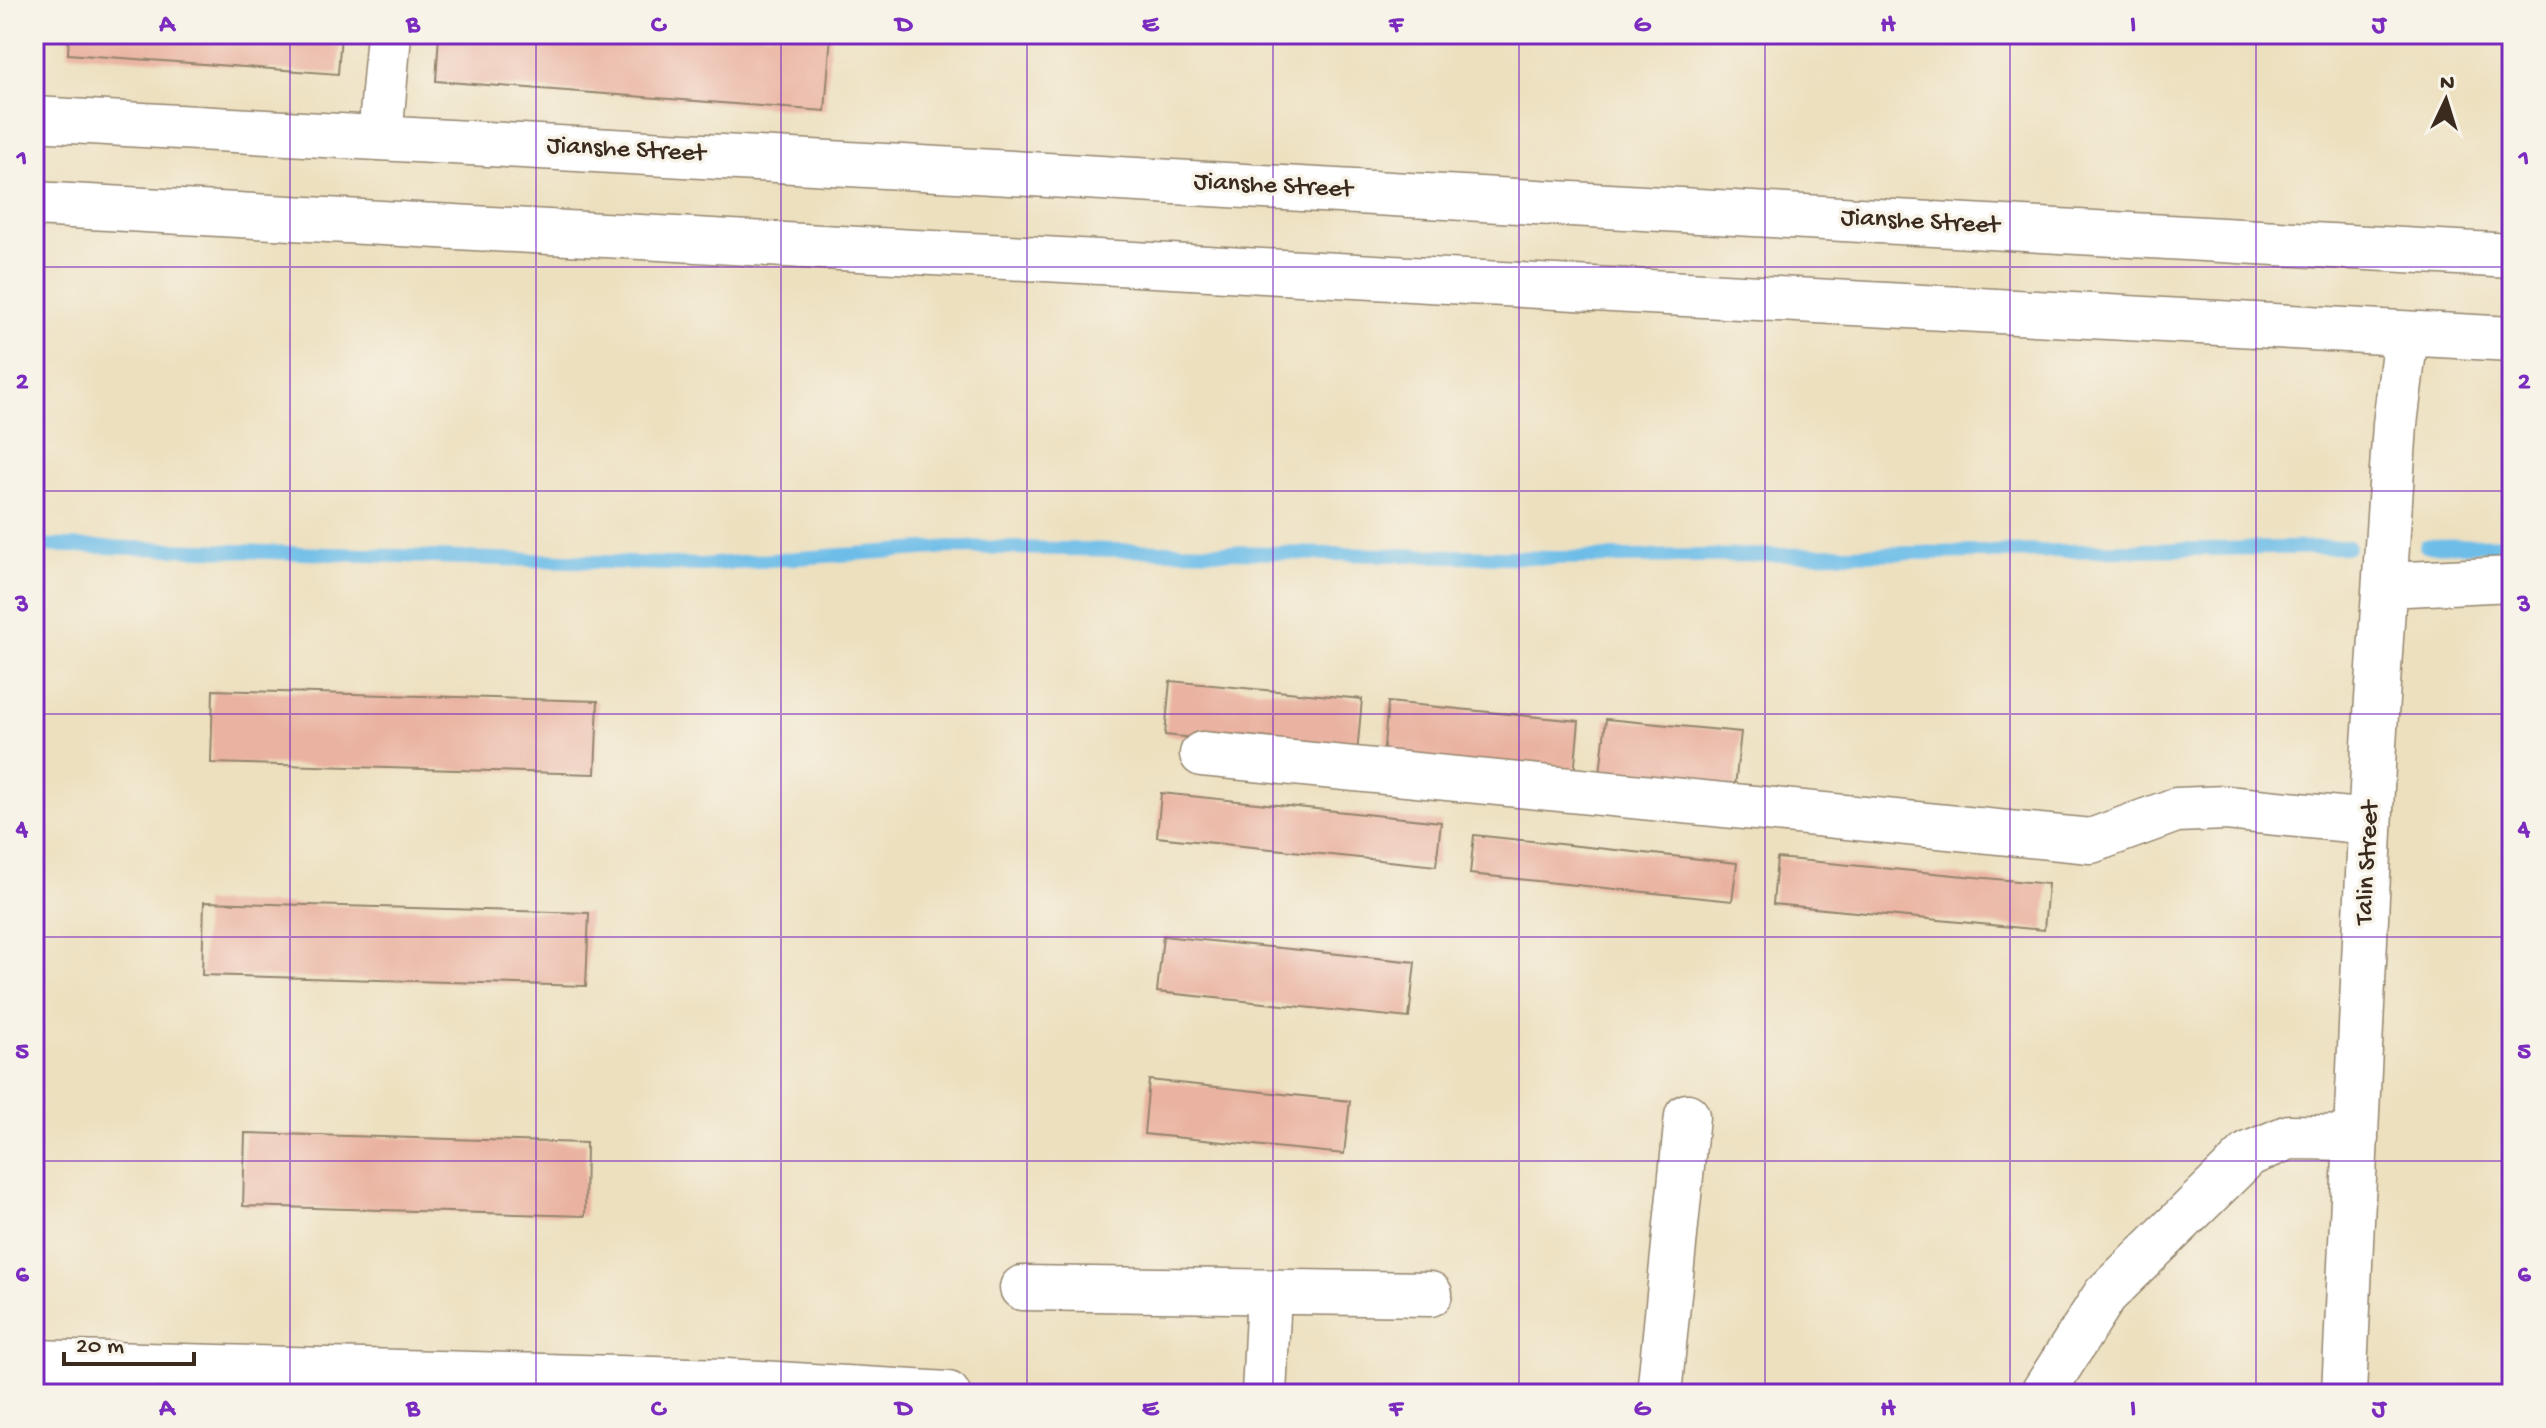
<svg xmlns="http://www.w3.org/2000/svg" width="2546" height="1428" font-family="'Gochi Hand',sans-serif">
<style>
.lines{fill:none;stroke-linecap:round;stroke-linejoin:round}
.stream{stroke:#6dbde8;stroke-width:14}
.building{fill:#eab2a0}
.minor-casing{stroke:#94856e;stroke-width:47}
.minor{stroke:#fff;stroke-width:44}
.grid{fill:none;stroke:#7b2cbf;stroke-width:2;stroke-opacity:0.55}
.labels{text-anchor:middle;dominant-baseline:central;stroke-width:7;stroke-linejoin:round;paint-order:stroke}
.street-label{font-size:26px;fill:#3b2a1e;stroke:#f7f3e8}
.neatline{fill:none;stroke:#7b2cbf;stroke-width:3}
.grid-label{font-size:26px;text-anchor:middle;font-weight:bold;fill:#7b2cbf}
</style>
<rect width="100%" height="100%" fill="#f7f3e8"/>
<filter id="ink" filterUnits="userSpaceOnUse"><feTurbulence type="fractalNoise" baseFrequency=".0125" numOctaves="2"/><feDisplacementMap in="SourceGraphic" scale="16" xChannelSelector="R" yChannelSelector="G"/><feConvolveMatrix kernelMatrix="1 2 1 2 8 2 1 2 1" color-interpolation-filters="sRGB"/></filter>
<filter id="wash" filterUnits="userSpaceOnUse"><feTurbulence type="fractalNoise" baseFrequency=".006" numOctaves="4" result="noise"/><feDisplacementMap in="SourceGraphic" scale="32" xChannelSelector="R" yChannelSelector="G"/><feGaussianBlur stdDeviation="1.8" result="paint"/><feColorMatrix in="noise" values="0 0 0 0 0 0 0 0 0 0 0 0 0 0 0 0 0 1.4 0 .05"/><feComposite in="paint" operator="in"/></filter>
<g filter="url(#wash)">
<rect width="100%" height="100%" fill="#ede0bf"/>
<g class="lines">
<!-- stream -->
<path class="stream" d="M34,545L701,565L951,547L1555,558L2348,547
M2426,546L2512,544"/>
</g>
<g id="blocks">
<!-- building -->
<path class="building" d="M69,34H341L338,74L68,54Z
M439,34H831L825,111L436,81Z
M1170,681L1362,699L1357,754L1165,735Z
M213,690L598,701L595,774L211,763Z
M1388,702L1579,721L1574,775L1383,757Z
M1606,719L1741,732L1735,787L1600,774Z
M1161,793L1441,822L1436,866L1157,837Z
M1474,835L1737,863L1732,901L1470,874Z
M1777,858L2048,884L2044,930L1773,904Z
M204,902L589,913L586,986L202,975Z
M1163,936L1415,962L1409,1018L1157,992Z
M1149,1080L1350,1101L1344,1154L1144,1134Z
M245,1133L586,1143L585,1216L243,1206Z"/>
</g>
</g>
<g filter="url(#ink)">
<use href="#blocks" fill-opacity="0" stroke="#94856e" stroke-width="2"/>
<g class="lines">
<defs>
<path id="minor" d="M34,119L2512,256
M380,138L389,34
M34,204L2512,339
M2385,585L2512,579
M1202,754L2091,841L2176,810L2226,808L2370,822
M1022,1288L1430,1294
M34,1362L726,1381L948,1394
M1264,1394L1269,1293
M1659,1394L1687,1116
M2042,1394L2105,1295L2249,1154L2289,1137L2356,1138
M2344,1394L2374,745L2395,424L2406,334"/>
</defs>
<!-- minor casing -->
<use href="#minor" class="minor-casing"/>
<!-- minor -->
<use href="#minor" class="minor"/>
</g>
</g>
<!-- grid -->
<path class="grid" d="M290,34V1394M536,34V1394M781,34V1394M1027,34V1394M1273,34V1394M1519,34V1394M1765,34V1394M2010,34V1394M2256,34V1394M34,267H2512M34,491H2512M34,714H2512M34,937H2512M34,1161H2512"/>
<g class="labels">
<!-- street labels -->
<g class="street-label">
<text transform="translate(626 151) rotate(3)">Jianshe Street</text>
<text transform="translate(1273 187) rotate(3)">Jianshe Street</text>
<text transform="translate(1920 223) rotate(3)">Jianshe Street</text>
<text transform="translate(2369 863) rotate(-87)">Talin Street</text>
</g>
</g>
<!-- margin -->
<rect width="2546" height="1428" fill="none" stroke="#f7f3e8" stroke-width="88"/>
<!-- north arrow -->
<g transform="translate(2446 100) rotate(4)" stroke="#f7f3e8" stroke-width="6" paint-order="stroke">
<path d="M0-6L14 30L0 20L-14 30Z" fill="#3b2a1e"/>
<text y="-12" font-size="22" font-weight="bold" text-anchor="middle" fill="#3b2a1e">N</text>
</g>
<!-- scale -->
<path d="M64 1352v12h130v-12" fill="none" stroke="#3b2a1e" stroke-width="4"/>
<text x="76" y="1352" font-size="24" fill="#3b2a1e" stroke="#f7f3e8" stroke-width="6" paint-order="stroke">20 m</text>
<rect x="44" y="44" width="2458" height="1340" class="neatline"/>
<g class="grid-label">
<text x="167" y="31">A</text>
<text x="413" y="31">B</text>
<text x="658" y="31">C</text>
<text x="904" y="31">D</text>
<text x="1150" y="31">E</text>
<text x="1396" y="31">F</text>
<text x="1642" y="31">G</text>
<text x="1888" y="31">H</text>
<text x="2133" y="31">I</text>
<text x="2379" y="31">J</text>
<text x="22" y="165">1</text>
<text x="2524" y="165">1</text>
<text x="22" y="388">2</text>
<text x="2524" y="388">2</text>
<text x="22" y="611">3</text>
<text x="2524" y="611">3</text>
<text x="22" y="835">4</text>
<text x="2524" y="835">4</text>
<text x="22" y="1058">5</text>
<text x="2524" y="1058">5</text>
<text x="22" y="1281">6</text>
<text x="2524" y="1281">6</text>
<text x="167" y="1415">A</text>
<text x="413" y="1415">B</text>
<text x="658" y="1415">C</text>
<text x="904" y="1415">D</text>
<text x="1150" y="1415">E</text>
<text x="1396" y="1415">F</text>
<text x="1642" y="1415">G</text>
<text x="1888" y="1415">H</text>
<text x="2133" y="1415">I</text>
<text x="2379" y="1415">J</text>
</g>
</svg>
